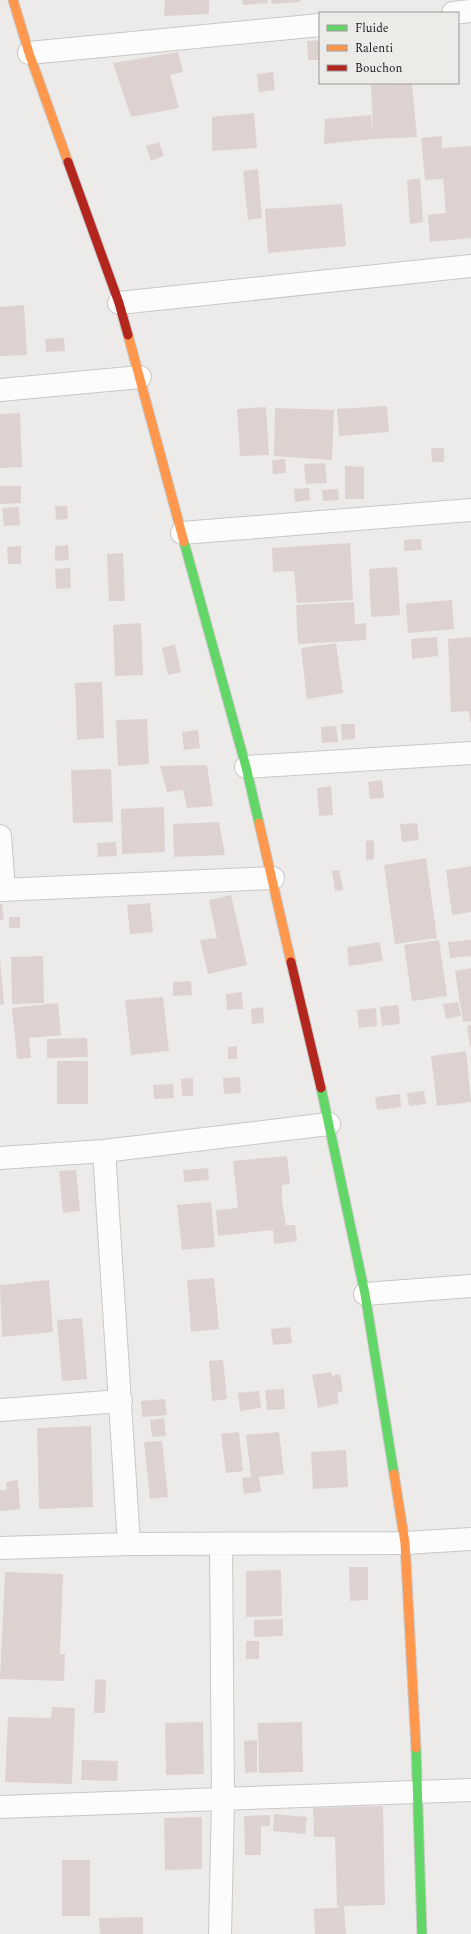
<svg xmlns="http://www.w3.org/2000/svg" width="471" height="1934" font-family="Spectral,serif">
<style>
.building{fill:#ddd2d0}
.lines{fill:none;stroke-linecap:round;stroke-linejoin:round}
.street-casing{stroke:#c9c8c7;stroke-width:24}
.fast-casing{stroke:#c9c8c7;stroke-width:11}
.slow-casing{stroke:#c9c8c7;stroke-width:11}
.jam-casing{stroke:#c9c8c7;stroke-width:11}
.street{stroke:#fcfcfc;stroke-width:22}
.fast{stroke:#63d668;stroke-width:9}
.slow{stroke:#ff974d;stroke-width:9}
.jam{stroke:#b3261e;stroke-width:9}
</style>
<rect width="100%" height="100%" fill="#ecebe9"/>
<!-- building -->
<path class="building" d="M165,0H209V14L164,16Z
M242,0H267L268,3L243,5Z
M271,0H300V2L272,4Z
M320,40V60H308L307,41Z
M178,52L183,72L170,75L179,108L131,117L113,63Z
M273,72L275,90L259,92L257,74Z
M412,83L417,137L373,139L324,144L325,119L371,115L373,133L371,85Z
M254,113L257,148L212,151V117Z
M442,136V148L471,146V238L430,242L428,215L446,213L443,179L425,180L421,138Z
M159,142L164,156L151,161L146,146Z
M258,169L262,218L248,220L243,171Z
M420,178L423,222L410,224L407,180Z
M342,204L346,246L268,253L265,209Z
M24,305L27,355L0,356V307Z
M64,338L65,351L46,352L45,339Z
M387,406L389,432L339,436L337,409Z
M266,407L269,455L240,456L237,409Z
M275,408L334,410L332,460L274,456Z
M20,413L22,467L0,468V414Z
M431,448H444V462H432Z
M285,459L286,473L273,474L272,460Z
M325,463L327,483L306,484L304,464Z
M345,466L364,467V499H345Z
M0,486H21V503L0,504Z
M309,488L310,500L295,502L294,489Z
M338,489L339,500L323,501L322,490Z
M55,506H67L68,519L56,520Z
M19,507L20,525L4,526L2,508Z
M421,539L422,550L404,551V540Z
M350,543L353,600L297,603L294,571L273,572L272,548Z
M68,545L69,560L55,561V546Z
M21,546V564H8L7,547Z
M123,553L125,601H109L107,554Z
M397,567L400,615L371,617L369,569Z
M70,568L71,588L56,589L55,569Z
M452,600L454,629L408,633L406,604Z
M354,602L355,624L366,623V640L298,644L296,605Z
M141,623L143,675L115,676L113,625Z
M437,637L438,656L412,659L411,639Z
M471,637V721L470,722L469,711L451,712L448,639Z
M336,643L343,693L307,699L301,648Z
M175,644L181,672L168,675L162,648Z
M102,682L104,738L77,740L75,683Z
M147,719L149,764L118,766L116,720Z
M341,724H355V739L342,740Z
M336,726L338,742L322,743L321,727Z
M198,730L200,748L184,750L182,732Z
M207,765L213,806L187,808L183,790L167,792L160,766Z
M111,769L113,822L73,823L71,770Z
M382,780L384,798L370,799L368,782Z
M331,786L333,815L319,816L317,788Z
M164,807L165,852L122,854L121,809Z
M219,822L225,855L174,857L173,824Z
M417,823L419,840L402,842L400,824Z
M374,840V859L366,860V841Z
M116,842L117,856L98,857L97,843Z
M426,858L437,938L395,944L384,865Z
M471,866V912L452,915L446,870Z
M339,870L343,890L335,891L332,871Z
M231,895L247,965L208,974L200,940L217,938L209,900Z
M150,903L153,932L130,934L127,905Z
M0,904H2L4,919L0,920Z
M9,917H20V928H9Z
M439,940L447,996L412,1001L404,945Z
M471,940V956L450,958L448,942Z
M380,942L383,961L349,966L347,947Z
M43,956L44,1003L12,1004L11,957Z
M0,958L4,1004L0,1005Z
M471,968V1021L463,1022L455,971Z
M191,981L192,995L173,996V982Z
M242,992L243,1009L227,1010L226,994Z
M163,997L169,1051L131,1055L125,1000Z
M458,1002L461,1016L446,1019L443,1004Z
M58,1003L61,1035L29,1038L31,1058L17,1059L12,1008Z
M398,1005L400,1024L382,1026L380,1007Z
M263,1007L264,1023L252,1024L251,1009Z
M376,1008L377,1026L359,1028L357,1010Z
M471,1025V1047H470L467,1026Z
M87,1038L88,1057L47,1058V1039Z
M237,1046V1059H228V1047Z
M466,1051L471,1102L437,1106L431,1056Z
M57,1061H88V1104H57Z
M240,1077L241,1093L224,1094L223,1078Z
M193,1078V1096H182L181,1079Z
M173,1084L174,1098L154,1099L153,1085Z
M424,1091L426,1104L409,1106L407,1093Z
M400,1094L401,1107L377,1110L375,1097Z
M287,1156L290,1184L282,1185V1202L286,1225H295L297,1241L274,1244L273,1230L218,1236L216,1210L238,1208L233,1161Z
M208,1168L209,1180L184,1182L183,1170Z
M76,1170L80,1211L63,1213L59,1171Z
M211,1202L215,1247L182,1250L177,1205Z
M214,1278L219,1329L191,1332L187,1280Z
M49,1280L53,1332L2,1337L0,1285Z
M82,1318L87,1379L62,1381L57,1320Z
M290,1327L292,1343L273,1345L271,1329Z
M223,1360L227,1399L212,1401L209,1361Z
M331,1372L332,1376L340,1374L343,1391L337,1393L339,1403L318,1408L312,1375Z
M284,1389L285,1409L267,1410L265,1390Z
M259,1391L261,1408L240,1411L238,1393Z
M165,1399L167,1415L142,1417L141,1401Z
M164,1418L166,1436L152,1437L150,1420Z
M91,1426L93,1507L39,1509L37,1428Z
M239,1432L243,1471L226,1473L221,1434Z
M279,1432L284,1474L259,1477L261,1492L244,1494L242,1478L251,1477L246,1435Z
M162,1441L168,1497L150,1499L144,1442Z
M346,1450L348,1487L313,1489L311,1452Z
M18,1480L20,1509L0,1511V1490H7L6,1482Z
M349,1567H368V1600L350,1601Z
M281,1570L282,1616L246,1617V1571Z
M5,1572L63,1574L60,1654H65L64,1681L0,1679Z
M283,1619V1636L254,1637V1620Z
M246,1641H259V1659H246Z
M95,1679L106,1680L105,1713H94Z
M52,1707L75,1708L72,1784L5,1782L8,1717L51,1718Z
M203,1722L204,1774L166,1775L165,1723Z
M302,1722L303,1772L259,1773L258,1723Z
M257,1740V1772L245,1773L244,1741Z
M82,1760L118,1761L117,1781L81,1780Z
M383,1806L385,1905L344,1906L346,1934H315L314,1909L343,1907L337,1906L335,1837H314L313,1808Z
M274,1814L307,1817L305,1834L273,1831Z
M270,1815V1826H261V1855H245L244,1816Z
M202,1817V1869L165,1870L164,1818Z
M62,1860H90V1916H62Z
M143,1917V1934H100L99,1918Z"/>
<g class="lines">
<defs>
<path id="street" d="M453,13L471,11
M29,53L320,25
M119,303L471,266
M0,390L140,377
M182,533L471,510
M246,767L471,753
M0,836L4,890
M0,890L273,878
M104,1151L129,1544
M0,1158L104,1151L329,1124
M365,1294L471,1286
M0,1410L121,1401
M0,1548L129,1544L405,1543L471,1539
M0,1807L471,1790
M220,1934L223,1800L221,1544"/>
<path id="fast" d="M184,542L246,767L259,823
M321,1088L365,1294L394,1474
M416,1748L422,1934"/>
<path id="slow" d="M13,0L29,53L68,162
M128,335L184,542
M259,823L291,962
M394,1474L405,1543L416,1748"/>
<path id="jam" d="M68,162L119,303L128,335
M291,962L321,1088"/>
</defs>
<!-- street casing -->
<use href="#street" class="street-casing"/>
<!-- fast casing -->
<use href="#fast" class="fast-casing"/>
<!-- slow casing -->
<use href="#slow" class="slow-casing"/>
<!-- jam casing -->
<use href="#jam" class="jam-casing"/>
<!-- street -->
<use href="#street" class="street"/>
<!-- fast -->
<use href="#fast" class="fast"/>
<!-- slow -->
<use href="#slow" class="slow"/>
<!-- jam -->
<use href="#jam" class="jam"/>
</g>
<!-- legend -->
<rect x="319" y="12" width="140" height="72" fill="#edebe8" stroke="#9b9997"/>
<rect x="327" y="25" width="20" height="6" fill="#63d668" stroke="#9b9997"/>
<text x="355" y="32" font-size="12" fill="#1f1e1d">Fluide</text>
<rect x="327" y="45" width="20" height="6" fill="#ff974d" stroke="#9b9997"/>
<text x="355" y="52" font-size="12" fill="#1f1e1d">Ralenti</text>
<rect x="327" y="65" width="20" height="6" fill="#b3261e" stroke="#9b9997"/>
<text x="355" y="72" font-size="12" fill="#1f1e1d">Bouchon</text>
</svg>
